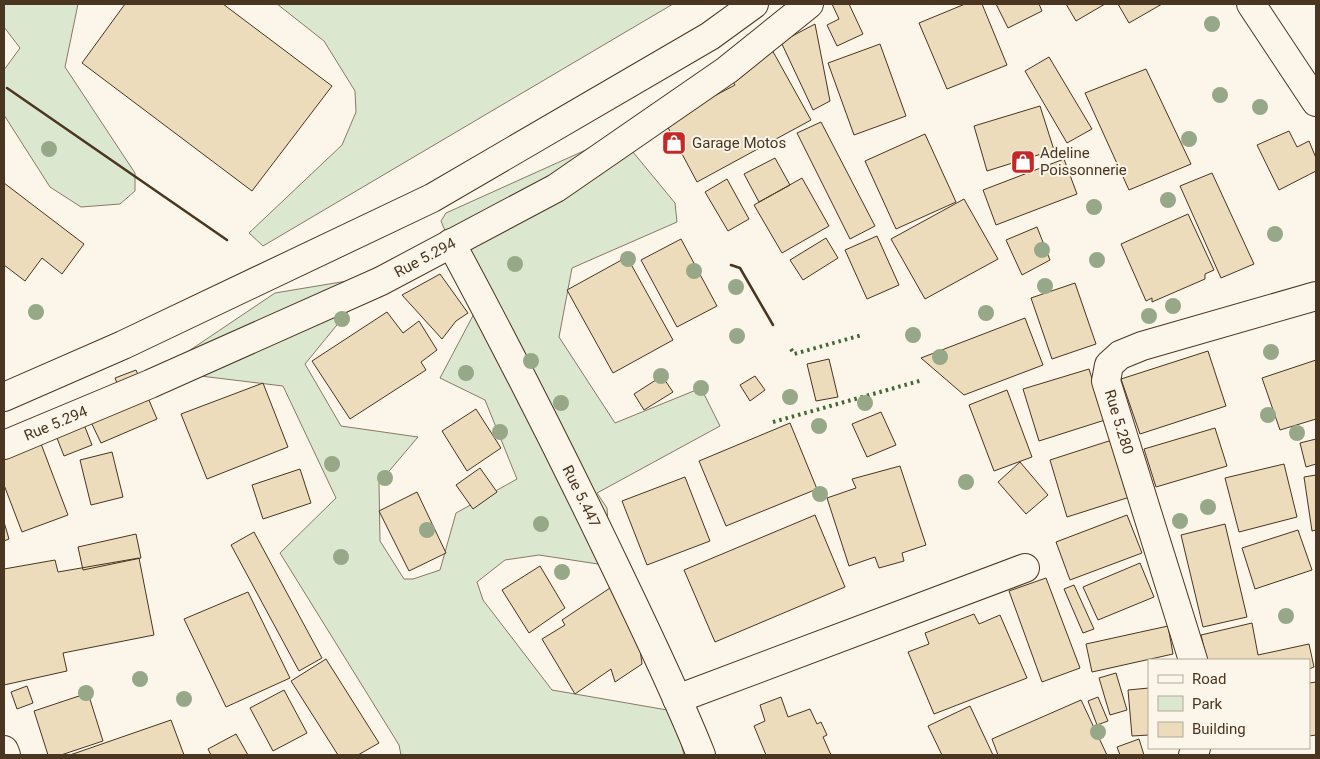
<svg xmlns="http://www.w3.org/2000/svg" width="1320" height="759" font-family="Roboto,sans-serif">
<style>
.green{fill:#dce7d0;stroke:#887966}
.building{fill:#ecdcbc;stroke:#4a3520}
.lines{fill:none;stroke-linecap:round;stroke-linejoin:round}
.minor-casing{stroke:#4a3520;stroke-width:30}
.secondary-casing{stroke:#4a3520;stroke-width:30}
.minor{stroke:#fbf6e9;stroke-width:28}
.secondary{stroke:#fbf6e9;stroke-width:28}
.hedge{stroke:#436837;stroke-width:4;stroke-dasharray:2.5 4;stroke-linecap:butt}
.wall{stroke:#4a3520;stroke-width:2.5}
.tree{fill:#96a887}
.labels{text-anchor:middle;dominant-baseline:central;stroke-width:4;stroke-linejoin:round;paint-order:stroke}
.poi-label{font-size:15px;fill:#4a3520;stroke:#fbf6e9;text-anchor:start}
.street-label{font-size:15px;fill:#4a3520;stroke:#fbf6e9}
</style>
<rect width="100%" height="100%" fill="#fbf6e9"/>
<!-- green -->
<path class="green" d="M4,4H78L65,67L135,173V191L120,204L81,207L50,187L4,115V70L20,48L4,27Z
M277,4H673L263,246L249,233L342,145L356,112L355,91L324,41Z
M619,135L675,203L677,222L572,268L559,337L615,423L701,388L720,426L597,493L607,508L611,566L539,555L505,560L477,582L483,600L552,690L673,711L684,755H401L399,745L280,553L336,498L283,386L159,371L275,293L377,276L305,364L341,426L418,437L379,483L380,541L404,579H413L440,570L456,513L517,479L485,400L440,378L477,308L441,221L446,213Z"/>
<!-- building -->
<path class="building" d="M125,4H223L332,86L252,191L82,63Z
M832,4H849L863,34L837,46L827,25L839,19Z
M965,4H982L1007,65L947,89L919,23Z
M996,4H1039L1042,11L1008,28Z
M1066,4H1105L1076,21Z
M1118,4H1162L1129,23Z
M815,24L830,101L813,110L781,42Z
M880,44L906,116L854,135L828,63Z
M771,48L811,120L697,182L665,122L735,85L727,72Z
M1049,57L1092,129L1067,143L1025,71Z
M1146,69L1191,164L1129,190L1085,93Z
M1040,106L1054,150L987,171L974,126Z
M821,122L875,226L850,239L797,133Z
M1289,131L1297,147L1309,141L1316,158V171L1279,190L1257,145Z
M925,134L956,202L896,229L865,161Z
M775,158L790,185L759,202L744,174Z
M1064,159L1077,194L996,225L983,190Z
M1212,173L1254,264L1221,278L1180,186Z
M802,178L829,226L782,253L754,205Z
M727,179L749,219L728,231L705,192Z
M4,183L84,244L62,274L42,258L25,281L4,265Z
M964,199L998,259L925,299L891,239Z
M1188,214L1214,270L1205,274V279L1152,302V298L1146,301L1121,244Z
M1037,227L1050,260L1022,275L1006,240Z
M877,236L899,285L867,299L845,250Z
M826,238L838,258L803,280L790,260Z
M681,239L717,306L677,327L641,260Z
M627,257L673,340L613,373L567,290Z
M440,274L468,313L456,321L442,339L402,295Z
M1075,283L1096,344L1052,359L1031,298Z
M387,312L403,333L419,321L437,350L421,362L426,370L350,419L312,361Z
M1025,318L1043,365L964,395L921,358Z
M1208,351L1226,406L1140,434L1121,379Z
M829,359L838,397L816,401L807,364Z
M1316,360V419L1280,430L1262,378Z
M1089,369L1105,420L1039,441L1023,389Z
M136,370L157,419L101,443L88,416L121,393L115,378Z
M662,376L673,392L644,410L634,394Z
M755,376L765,390L750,401L740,385Z
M263,383L288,447L207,479L181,414Z
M1007,390L1032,457L994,471L969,405Z
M476,409L501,448L467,471L442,431Z
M881,412L896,445L867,457L852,424Z
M32,420L68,515L22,532L4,485V430Z
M83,422L92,445L64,456L55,433Z
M790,423L817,489L726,526L699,461Z
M1215,428L1227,466L1156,487L1144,449Z
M1115,439L1133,496L1067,517L1050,460Z
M1316,439V464L1306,467L1300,443Z
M112,452L123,497L91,505L80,460Z
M1020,462L1048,495L1026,514L998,482Z
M1284,464L1297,517L1239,532L1225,478Z
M900,466L926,545L902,553L904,561L879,568L875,557L849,566L827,498L856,488L852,479Z
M480,468L497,492L473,509L456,485Z
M300,469L311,503L263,519L252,485Z
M1316,475V530L1312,531L1304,477Z
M685,477L710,541L647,565L622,501Z
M417,492L446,553L409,571L379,511Z
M815,515L845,587L715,642L684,570Z
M1127,515L1142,553L1070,580L1056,542Z
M4,522L9,539L4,541Z
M1225,524L1247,617L1203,627L1181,535Z
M1298,530L1312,570L1255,589L1242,548Z
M254,532L322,658L299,671L231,545Z
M136,534L141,558L83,570L78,547Z
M139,558L154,635L63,653L67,671L4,685V569L55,560L58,572Z
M1140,563L1154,597L1098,620L1083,587Z
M540,566L565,608L529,633L502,590Z
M1046,578L1080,668L1042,682L1009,591Z
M1074,585L1094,629L1083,633L1064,589Z
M613,586L640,649L642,664L615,682L611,669L575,694L542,639L565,625L562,620Z
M248,592L290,678L226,707L184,619Z
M974,614L979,624L1000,615L1027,678L934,714L908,652L929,644L925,633Z
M1252,623L1258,655L1309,644L1314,667L1309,669V660H1207L1201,635Z
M1168,626L1173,654L1092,672L1086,644Z
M326,659L379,743L358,755H338L291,681Z
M1116,673L1127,710L1110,715L1099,678Z
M1316,682V735L1309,736V683Z
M27,686L33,703L17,709L11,692Z
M1149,688V735L1132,736L1128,690Z
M284,690L307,733L273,751L250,708Z
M88,693L103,741L61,755H48L34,711Z
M781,697L788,717L810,709L817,724L821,722L827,735L823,737L831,755H766L754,726L765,721L760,705Z
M1098,697L1108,721L1097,725L1088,701Z
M1081,700L1107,755H998L992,739Z
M970,706L993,755H942L928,726Z
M171,720L184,755H70Z
M236,734L248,755H211L208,749Z
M1139,739L1144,755H1120L1117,747Z"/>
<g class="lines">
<defs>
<g id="minor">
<path d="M1251,4L1316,102"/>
<path id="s1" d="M451,243C509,351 564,459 617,570C646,631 676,692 701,755"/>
<path d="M1193,660L1106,381L1109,365L1120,355L1142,346L1316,296"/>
<path d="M677,699L1025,568"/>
<path d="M4,750L6,755"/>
<path d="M1193,755L1196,748"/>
</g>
<g id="secondary">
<path d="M4,397L123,345L432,198L710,36L754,4"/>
<path id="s2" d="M4,445L150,384L381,281L556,188L727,70L809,4"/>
</g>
</defs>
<!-- minor casing -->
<use href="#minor" class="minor-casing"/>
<!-- secondary casing -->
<use href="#secondary" class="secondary-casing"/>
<!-- minor -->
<use href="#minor" class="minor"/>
<!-- secondary -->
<use href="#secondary" class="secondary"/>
<!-- hedge -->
<path class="hedge" d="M791,349L794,354L862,335
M773,422L923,380"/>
<!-- wall -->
<path class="wall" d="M7,88L227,240
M731,265L740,268L773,325"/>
</g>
<!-- trees -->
<g class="tree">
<circle cx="1212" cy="24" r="8"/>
<circle cx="1220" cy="95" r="8"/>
<circle cx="1260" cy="107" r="8"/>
<circle cx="1189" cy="139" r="8"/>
<circle cx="49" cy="149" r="8"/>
<circle cx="1168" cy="200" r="8"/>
<circle cx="1094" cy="207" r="8"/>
<circle cx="1275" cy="234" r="8"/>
<circle cx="1042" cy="250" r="8"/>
<circle cx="628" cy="259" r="8"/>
<circle cx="1097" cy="260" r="8"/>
<circle cx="515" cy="264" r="8"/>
<circle cx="694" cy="271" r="8"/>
<circle cx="1045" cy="286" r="8"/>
<circle cx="736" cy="287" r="8"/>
<circle cx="1173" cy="306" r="8"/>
<circle cx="36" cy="312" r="8"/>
<circle cx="986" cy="313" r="8"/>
<circle cx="1149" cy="316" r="8"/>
<circle cx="342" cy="319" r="8"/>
<circle cx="913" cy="335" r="8"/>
<circle cx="737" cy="336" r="8"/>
<circle cx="1271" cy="352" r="8"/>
<circle cx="940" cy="357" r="8"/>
<circle cx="531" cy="361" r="8"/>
<circle cx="466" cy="373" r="8"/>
<circle cx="661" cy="376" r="8"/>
<circle cx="701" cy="388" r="8"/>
<circle cx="790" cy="397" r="8"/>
<circle cx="561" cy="403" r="8"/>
<circle cx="865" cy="403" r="8"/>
<circle cx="1268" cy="415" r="8"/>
<circle cx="819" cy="426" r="8"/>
<circle cx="500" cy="432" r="8"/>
<circle cx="1297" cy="433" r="8"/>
<circle cx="332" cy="464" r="8"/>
<circle cx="385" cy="478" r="8"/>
<circle cx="966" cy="482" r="8"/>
<circle cx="820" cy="494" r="8"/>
<circle cx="1208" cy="507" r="8"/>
<circle cx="1180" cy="521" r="8"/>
<circle cx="541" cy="524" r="8"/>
<circle cx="427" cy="530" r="8"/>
<circle cx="341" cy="557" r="8"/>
<circle cx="562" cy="572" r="8"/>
<circle cx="1286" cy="616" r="8"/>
<circle cx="140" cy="679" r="8"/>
<circle cx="86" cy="693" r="8"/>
<circle cx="184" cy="699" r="8"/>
<circle cx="1098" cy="732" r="8"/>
</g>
<!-- icons -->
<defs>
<symbol id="shop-square" viewBox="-11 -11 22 22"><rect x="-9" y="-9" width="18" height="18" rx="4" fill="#c62828" stroke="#fbf6e9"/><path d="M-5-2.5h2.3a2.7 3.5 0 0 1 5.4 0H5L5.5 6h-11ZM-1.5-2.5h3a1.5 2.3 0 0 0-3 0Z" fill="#fff"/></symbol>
</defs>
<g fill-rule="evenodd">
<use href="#shop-square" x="660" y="129" width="28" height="28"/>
<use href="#shop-square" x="1009" y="148" width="28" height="28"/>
</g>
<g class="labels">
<!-- poi labels -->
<g class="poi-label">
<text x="692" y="143">Garage Motos</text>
<text x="1040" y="153">Adeline<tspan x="1040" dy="17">Poissonnerie</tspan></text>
</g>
<!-- street labels -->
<g class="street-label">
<text stroke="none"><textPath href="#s2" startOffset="461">Rue 5.294</textPath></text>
<text transform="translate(1119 422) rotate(73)">Rue 5.280</text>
<text stroke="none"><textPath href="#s2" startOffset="56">Rue 5.294</textPath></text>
<text stroke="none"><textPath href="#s1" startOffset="285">Rue 5.447</textPath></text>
</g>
</g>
<!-- border -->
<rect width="1320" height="759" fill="none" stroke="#4a3520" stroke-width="10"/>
<!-- legend -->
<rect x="1148" y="659" width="162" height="90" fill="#fbf6e9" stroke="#b4a999"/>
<rect x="1158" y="675" width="25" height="8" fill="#fbf6e9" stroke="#b4a999"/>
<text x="1192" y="684" font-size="15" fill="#4a3520">Road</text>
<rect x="1158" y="696" width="25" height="15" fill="#dce7d0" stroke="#b4a999"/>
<text x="1192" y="709" font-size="15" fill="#4a3520">Park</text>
<rect x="1158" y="722" width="25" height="15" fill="#ecdcbc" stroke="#b4a999"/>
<text x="1192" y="734" font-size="15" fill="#4a3520">Building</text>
</svg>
